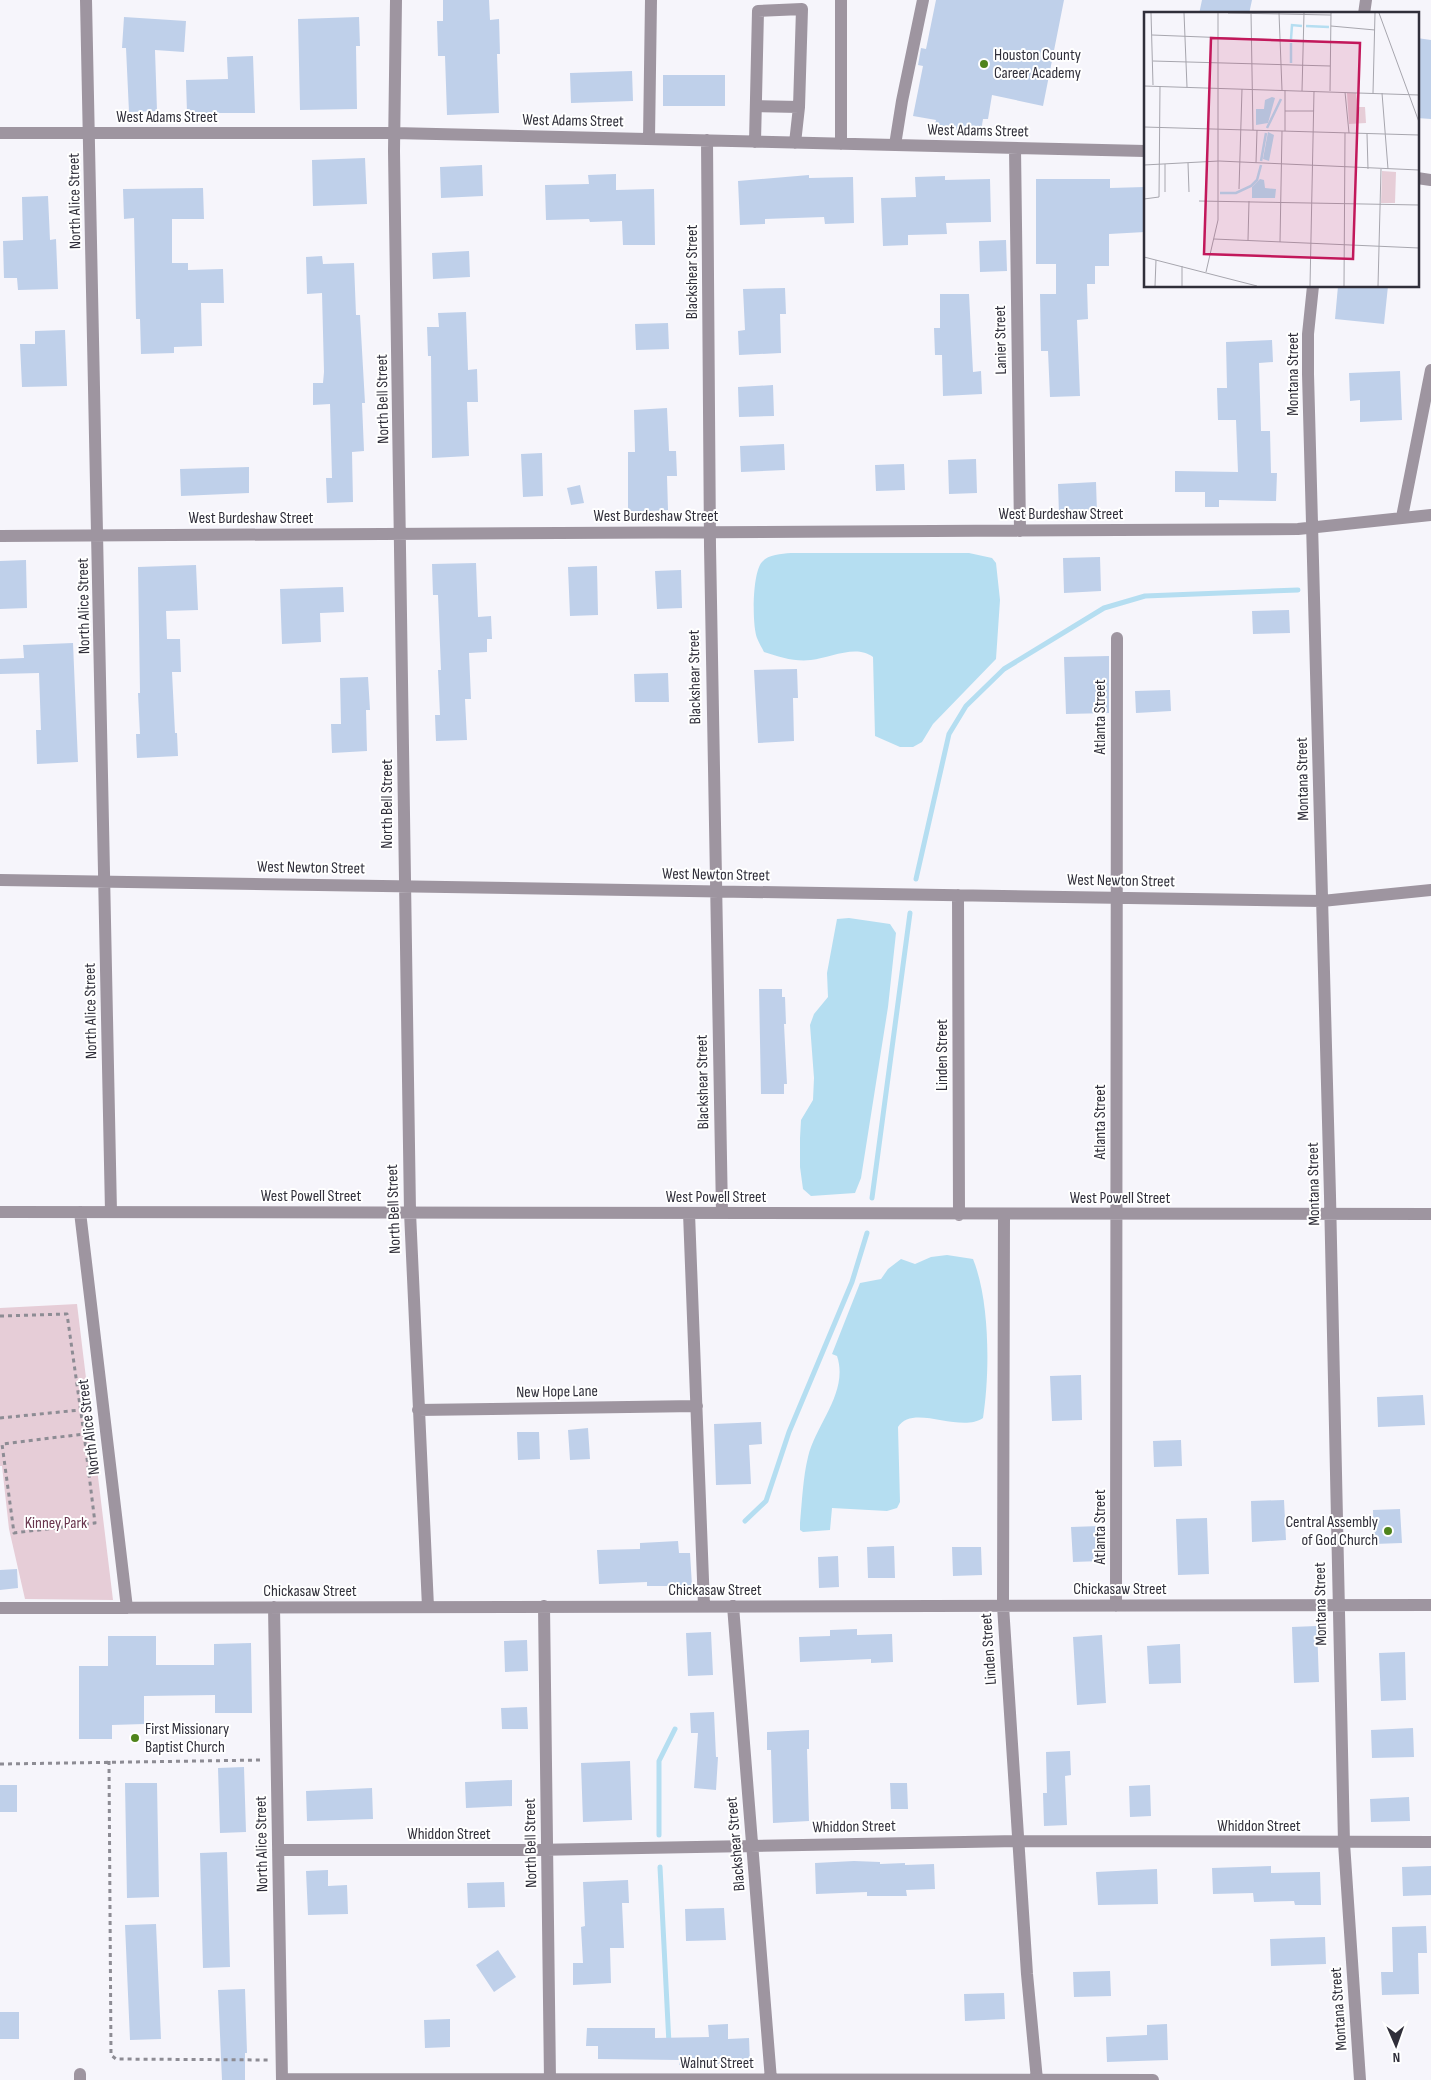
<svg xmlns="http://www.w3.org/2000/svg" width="1431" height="2080" font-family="'Sofia Sans Condensed',sans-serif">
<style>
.green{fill:#e6cdd7}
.water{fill:#b5def1}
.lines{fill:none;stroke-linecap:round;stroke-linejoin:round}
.stream{stroke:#b5def1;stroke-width:5}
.building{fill:#bfd0ea}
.path{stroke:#8d8c94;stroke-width:3;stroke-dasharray:4 4;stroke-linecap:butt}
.minor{stroke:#9e95a0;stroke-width:12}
.poi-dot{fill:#4f841c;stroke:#fff;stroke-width:2}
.labels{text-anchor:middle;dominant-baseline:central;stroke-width:4;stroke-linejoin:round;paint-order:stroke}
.poi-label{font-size:16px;fill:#302f3a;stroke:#fff;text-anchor:start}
.street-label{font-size:16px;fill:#302f3a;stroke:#fff}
.park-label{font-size:16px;fill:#68344c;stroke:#fff}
.inset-river{fill:none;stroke:#b5def1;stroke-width:2.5}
.inset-road{fill:none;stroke:#a7a6ae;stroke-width:1}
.view{fill:#c2185b;fill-opacity:0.15;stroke:#c2185b;stroke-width:2.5}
.inset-edge{fill:none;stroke:#302f3a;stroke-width:2.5}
</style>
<rect width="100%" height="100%" fill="#f6f5fb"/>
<!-- green -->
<path class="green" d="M77,1304L113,1600L25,1599L9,1529L2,1466H0V1308Z"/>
<!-- water -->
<path class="water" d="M791,553H969L992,558L996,563L1000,600L996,659L933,724L922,742L913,747H900L875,736L873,657C856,644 830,658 811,660C795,662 779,657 764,652C762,648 759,643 757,638C752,625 752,573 762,562C769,554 781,554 791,553Z
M849,918L890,924L896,933L888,1007L861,1178L855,1193L811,1196L803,1189L800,1167V1138L801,1120L813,1100L814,1078L810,1025L814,1014L828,997L827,973L837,919Z
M947,1255L973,1259C990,1301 990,1373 983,1418C960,1434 913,1403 898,1427L900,1502L897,1508L887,1511L832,1508L830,1530L803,1532L800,1530V1523C802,1502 803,1477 808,1457C816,1424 849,1392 837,1356L832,1354L860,1283L881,1279L888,1269L901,1259L915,1264L931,1257Z"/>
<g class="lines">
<!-- stream -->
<path class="stream" d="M916,879L949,734L966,706L1004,669L1104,608L1145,596L1298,590
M872,1198L910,913
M745,1521L766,1501L789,1432L852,1282L867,1233
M659,1835V1761L675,1729
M660,1867L669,2044"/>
</g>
<!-- building -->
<path class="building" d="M443,0H489L490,20L499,19L500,54H497L499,113L447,115L445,56H438L437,21H443Z
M936,0H1064L1043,106L992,95L988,119H983L981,131L934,129L936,120L913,116L923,66L918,65L921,48L926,49Z
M1202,0H1252L1249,14H1199Z
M124,17L186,21L184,52L155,50L157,111L129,112L126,48H122Z
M359,17L360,46H356L357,109L300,110L298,19Z
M1417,38L1431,40V119L1417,118Z
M253,56L255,113H187L186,80L228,79L227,57Z
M632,71L633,101L571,103L570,73Z
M663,75H725V106H663Z
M365,158L367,204L313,206L312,160Z
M482,165L483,196L441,198L440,167Z
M616,174V190L654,189L655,245H623L622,221L590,222L589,219L546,220L545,185L589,184L588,175Z
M809,175V178L853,177L854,223L825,224L824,217L765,219V224L740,225L738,181Z
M945,176V180L990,179L991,222L946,223L947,234L908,235V245L883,246L881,198L916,197L915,177Z
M1036,179H1110V188L1145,187V232L1109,234V266H1095V284H1087L1088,319L1077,320L1080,396L1050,397L1048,351H1041L1040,294H1056V264H1036Z
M203,188L204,219H172V263H188V270L223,269L224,303H201L202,346L174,347V353L141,354L140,319H136L134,218L124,219L123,189Z
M48,196L50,240L56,239L58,289L18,290L17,278H4L3,241L23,240L22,197Z
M1006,240L1007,271L980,272L979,241Z
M469,251L470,277L433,279L432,253Z
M322,256L323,264L354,263L356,315H360L365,403H362L364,451L352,452L353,502L327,503L326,478H332L330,404L313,405V383H323L324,372L322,293L307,294L306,257Z
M1338,286L1356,288V286H1388L1384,324L1335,319Z
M785,288L786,314H780L781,353L739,355L738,331L745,330L743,289Z
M940,294H969L973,372L981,371L982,394L943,396L942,355H935L934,328H940Z
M466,312L468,370L477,369L478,402H467L469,456L432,458L431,356H428L427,327H439L438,313Z
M668,323L669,349L636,350L635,324Z
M65,330L67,386L22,387L20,344H35V331Z
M1272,340L1273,362L1259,363L1261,431H1270L1271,473H1277L1276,501L1219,500V507H1205V492H1175V471L1238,472L1236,420H1218L1217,388H1227L1226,342Z
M1400,371L1402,420L1360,422V400L1350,401L1349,373Z
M773,385L774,416L739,417L738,387Z
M667,408L669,451H676L677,476H667L668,510L628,512V452H635L634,410Z
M784,444L785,470L741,472L740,446Z
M542,453L543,496L523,497L521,454Z
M976,459L977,493L949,494L948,460Z
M904,464L905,490L876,491L875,465Z
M249,467V493L181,496L180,469Z
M1096,482L1097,513L1059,514L1058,484Z
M580,485L584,503L571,505L567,488Z
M1100,557L1101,591L1064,593L1063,558Z
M26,560L27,608L0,609V561Z
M476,563L478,617L491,616L492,639H487V652L469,653L471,699H465L467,740L436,741L435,715H440L438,670H441L438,595H433L432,564Z
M196,565L198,610L166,611L167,639H180L181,672H172L175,733H177L178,756L137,758L136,734H140L138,693H140L138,567Z
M597,566L598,615L570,616L568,567Z
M681,570L682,608L657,609L655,571Z
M343,587L344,612L320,613L321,642L282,644L280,589Z
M1289,610L1290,633L1253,634L1252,611Z
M73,643L78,762L37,764L36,730H41L39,673L0,674V659L24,658L23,645Z
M1109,656V713L1066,714L1064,657Z
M797,669L798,698H793L794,741L758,743L754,670Z
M668,673L669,702H635L634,674Z
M368,677L370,710H366L367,751L332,753L331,724H341L340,678Z
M1170,690L1171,711L1136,713L1135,691Z
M759,989H782V997H785L786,1024H784L787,1084H784V1094H761Z
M1081,1375L1082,1420L1052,1421L1050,1376Z
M1423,1395L1425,1425L1378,1427L1377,1397Z
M761,1422L762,1444L749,1445L751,1484L716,1485L714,1424Z
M588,1428L590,1459L570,1460L568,1430Z
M517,1432H539L540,1459L518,1460Z
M1181,1440L1182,1466L1154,1467L1153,1441Z
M1284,1500L1286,1540L1252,1542L1251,1501Z
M1400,1509L1402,1543L1374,1544L1373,1510Z
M1207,1518L1209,1574L1178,1575L1176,1519Z
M1100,1526L1101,1561L1073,1562L1071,1527Z
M678,1541L679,1553H690L692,1586H647V1582L599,1584L597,1550L640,1549V1543Z
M894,1546L895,1578H868L867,1547Z
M952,1547H981L982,1575L953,1576Z
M838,1556L839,1587L819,1588L818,1557Z
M17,1569L18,1588L0,1590V1570Z
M1317,1626L1319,1682L1294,1683L1292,1627Z
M857,1629V1635L892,1634L893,1662L871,1663V1659L800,1662L799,1637L830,1636V1630Z
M711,1632L713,1675L688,1676L686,1633Z
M1102,1635L1106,1703L1077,1705L1073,1637Z
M108,1636H156V1665H214V1644L251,1643L252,1713H215V1695L144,1696V1724L112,1725V1739H79V1666H108Z
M527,1640L528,1671L505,1672L504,1641Z
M1180,1644L1181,1683L1149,1684L1147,1646Z
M1405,1652L1406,1700L1381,1701L1379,1653Z
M527,1707L528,1729H502L501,1708Z
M714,1712L716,1757H718L716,1790L694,1788L698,1733H691L690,1713Z
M1413,1728L1414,1757L1372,1758L1371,1730Z
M809,1730V1749H807L809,1821L773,1823L771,1750H767V1732Z
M1070,1751L1071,1775L1065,1776L1067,1825L1044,1826L1043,1793H1047L1046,1752Z
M630,1761L632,1820L583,1822L581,1763Z
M244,1767L246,1832L220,1833L218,1768Z
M512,1780V1806L466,1808L465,1782Z
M125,1783H157L159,1897L127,1898Z
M890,1783H907L908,1809H891Z
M0,1785H17V1812H0Z
M1150,1785L1151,1816L1130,1817L1129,1786Z
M372,1788L373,1819L307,1821L306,1791Z
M1409,1797L1410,1821L1371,1822L1370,1799Z
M227,1852L230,1967L203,1968L200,1853Z
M854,1861L880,1862V1864L905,1863V1865L934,1864L935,1889L906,1890L907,1896H867V1892L816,1894L815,1863Z
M1271,1866V1873L1320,1872L1321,1905H1295L1294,1901L1254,1902L1253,1893L1213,1894L1212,1868Z
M1431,1866V1895L1403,1896L1402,1867Z
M1157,1869L1158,1904L1098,1905L1096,1872Z
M328,1870V1886L347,1885L348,1914L308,1915L306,1871Z
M628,1880L629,1903H622L624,1948H610L611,1983L573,1985V1963H583L581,1927L585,1926L583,1882Z
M504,1882L505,1907L468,1908L467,1883Z
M724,1908L726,1940L686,1941L685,1909Z
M156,1924L161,2039L130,2040L125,1925Z
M1426,1926L1427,1953H1418L1419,1994L1382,1995L1381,1972H1393L1392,1927Z
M1325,1937L1326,1964L1271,1966L1270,1939Z
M498,1950L516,1977L494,1992L476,1965Z
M1110,1971L1111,1996L1074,1997L1073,1972Z
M245,1989L247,2053H245V2080H222L218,1990Z
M1004,1993L1005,2019L965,2021L964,1994Z
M0,2012H19V2039H0Z
M450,2019V2047L425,2048L424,2020Z
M728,2024V2039L749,2038L750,2063L679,2065V2060L598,2059V2046H586L587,2028H655V2038L709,2037L708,2025Z
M1167,2024L1168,2060L1107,2062L1106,2037L1147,2035V2025Z"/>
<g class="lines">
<!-- path -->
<path class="path" d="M0,1316L67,1314L84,1434
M0,1418L80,1410
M84,1434L95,1523L14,1533L2,1444Z
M109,1761L111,2055L116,2059L269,2060
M0,1764L263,1760"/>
<!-- minor -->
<path class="minor" d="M86,0L111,1212
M396,0L394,151L410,1212L428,1607
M841,0V144
M1364,14L1366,0
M756,106L799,107
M0,133H394L1145,151
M649,139L651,0
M707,140L710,546L722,1213
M755,142L758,11L802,9L799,107L795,143
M895,145L902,101L923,0
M1015,148L1020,531
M1417,178L1431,180
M1313,286L1308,334V374L1330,1196L1344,1843L1360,2080
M1402,517L1431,370
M0,536L1298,529L1431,515
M0,880L1322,901L1431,890
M958,895L959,1215
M0,1212L1431,1214
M80,1212L127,1608
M689,1213L704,1606
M1004,1214L1003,1606L1027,1974L1037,2080
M418,1410L697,1406
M544,1606L550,2080
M733,1606L771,2080
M1116,1606L1117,638
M274,1607L282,2080
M0,1608L1431,1605
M278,1850H533L1019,1841L1431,1842
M80,2074V2080
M282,2079L1153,2080"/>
</g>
<!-- markers -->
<g class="poi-dot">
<circle cx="984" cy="64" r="5"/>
<circle cx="1388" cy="1531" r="5"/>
<circle cx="135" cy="1738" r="5"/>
</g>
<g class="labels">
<!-- poi labels -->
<g class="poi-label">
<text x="994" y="55">Houston County<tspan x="994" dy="18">Career Academy</tspan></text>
<text x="1378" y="1522" text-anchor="end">Central Assembly<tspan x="1378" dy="18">of God Church</tspan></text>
<text x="145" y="1729">First Missionary<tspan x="145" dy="18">Baptist Church</tspan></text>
</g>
<!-- street labels -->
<g class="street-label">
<text x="167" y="117">West Adams Street</text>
<text transform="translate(573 121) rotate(1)">West Adams Street</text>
<text transform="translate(978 131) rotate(1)">West Adams Street</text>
<text transform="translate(75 201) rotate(-91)">North Alice Street</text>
<text transform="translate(692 272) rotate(-90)">Blackshear Street</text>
<text transform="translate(1001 340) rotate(-91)">Lanier Street</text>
<text transform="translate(1293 374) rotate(-90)">Montana Street</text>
<text transform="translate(383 399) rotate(-91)">North Bell Street</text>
<text x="1061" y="514">West Burdeshaw Street</text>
<text x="656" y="516">West Burdeshaw Street</text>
<text x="251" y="518">West Burdeshaw Street</text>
<text transform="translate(84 606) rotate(-91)">North Alice Street</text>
<text transform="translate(695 677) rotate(-91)">Blackshear Street</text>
<text transform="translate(1100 717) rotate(-90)">Atlanta Street</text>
<text transform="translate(1303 779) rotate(-91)">Montana Street</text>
<text transform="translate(387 804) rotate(-90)">North Bell Street</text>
<text transform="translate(311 868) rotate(1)">West Newton Street</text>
<text transform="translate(716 875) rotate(1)">West Newton Street</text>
<text transform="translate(1121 881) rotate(1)">West Newton Street</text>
<text transform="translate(91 1011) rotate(-91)">North Alice Street</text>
<text transform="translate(942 1055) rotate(-90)">Linden Street</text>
<text transform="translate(703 1082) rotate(-91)">Blackshear Street</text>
<text transform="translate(1100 1122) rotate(-90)">Atlanta Street</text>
<text transform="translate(1314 1184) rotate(-91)">Montana Street</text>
<text x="311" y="1196">West Powell Street</text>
<text x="716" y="1197">West Powell Street</text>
<text x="1120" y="1198">West Powell Street</text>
<text transform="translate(394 1209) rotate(-92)">North Bell Street</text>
<text transform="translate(557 1392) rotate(-1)">New Hope Lane</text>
<text transform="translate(89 1427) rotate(-97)">North Alice Street</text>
<text transform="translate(1100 1527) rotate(-90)">Atlanta Street</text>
<text x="1120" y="1589">Chickasaw Street</text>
<text x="715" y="1590">Chickasaw Street</text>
<text x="310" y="1591">Chickasaw Street</text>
<text transform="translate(1321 1604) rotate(-91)">Montana Street</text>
<text transform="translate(989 1649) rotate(-94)">Linden Street</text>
<text x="1259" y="1826">Whiddon Street</text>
<text transform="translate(854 1827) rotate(-1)">Whiddon Street</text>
<text x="449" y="1834">Whiddon Street</text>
<text transform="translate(531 1843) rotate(-91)">North Bell Street</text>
<text transform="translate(262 1844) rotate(-91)">North Alice Street</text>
<text transform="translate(736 1844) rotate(-95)">Blackshear Street</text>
<text transform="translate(1339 2009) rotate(-94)">Montana Street</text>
<text x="717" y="2063">Walnut Street</text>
</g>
<!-- park labels -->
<g class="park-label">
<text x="56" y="1523">Kinney Park</text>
</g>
</g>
<!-- overview -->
<g transform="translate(1144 12)">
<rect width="275" height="275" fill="#f6f5fb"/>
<path d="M203,81H212L214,95H221L222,111L205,112ZM238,159L252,160L251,191H237Z" fill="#e6cdd7"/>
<path d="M128,85L131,86L124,111L112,113V97H120L121,88ZM124,120L130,123L125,149L119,147ZM116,167L120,168L121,176L132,177L131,186H108V175Z" fill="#b5def1"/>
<path class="inset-river" d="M162,14L185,15M147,27L148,13L158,14M147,31V51M123,116L137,87M117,149L122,121M76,181H92L107,174L113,168L117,153"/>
<path class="inset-road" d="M7,1L9,73M40,1L43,75M84,1L187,3M107,1L109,118M135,1L138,78M235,1L275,110M187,14L231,18M8,23L187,30M9,49L186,54M0,74L275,83M141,78V119M158,79L160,1M186,79L187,1M201,80L205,121M229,81L231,1M238,81L244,157M141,99H170M0,115L275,123M223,122L224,157M44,151L45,180M112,151L113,118M21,152V180M0,153L75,149L275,158M95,177L98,77M0,187L15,185L16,74M55,189L275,193M70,227L275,236M104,228L105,189M136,230L138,119M0,245L113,274M62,260L74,208V1M11,274L12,248M38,274V254M166,274L170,79M200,274L201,121M234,274L237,157"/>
<path class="view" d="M67,26L216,31L209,247L60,242Z"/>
<rect width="275" height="275" class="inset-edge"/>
</g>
<!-- north arrow -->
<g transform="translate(1396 2045) rotate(178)" stroke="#ffffff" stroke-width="4" paint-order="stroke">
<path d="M0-4L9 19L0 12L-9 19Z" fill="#302f3a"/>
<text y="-8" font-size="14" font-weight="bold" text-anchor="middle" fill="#302f3a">N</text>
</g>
</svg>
